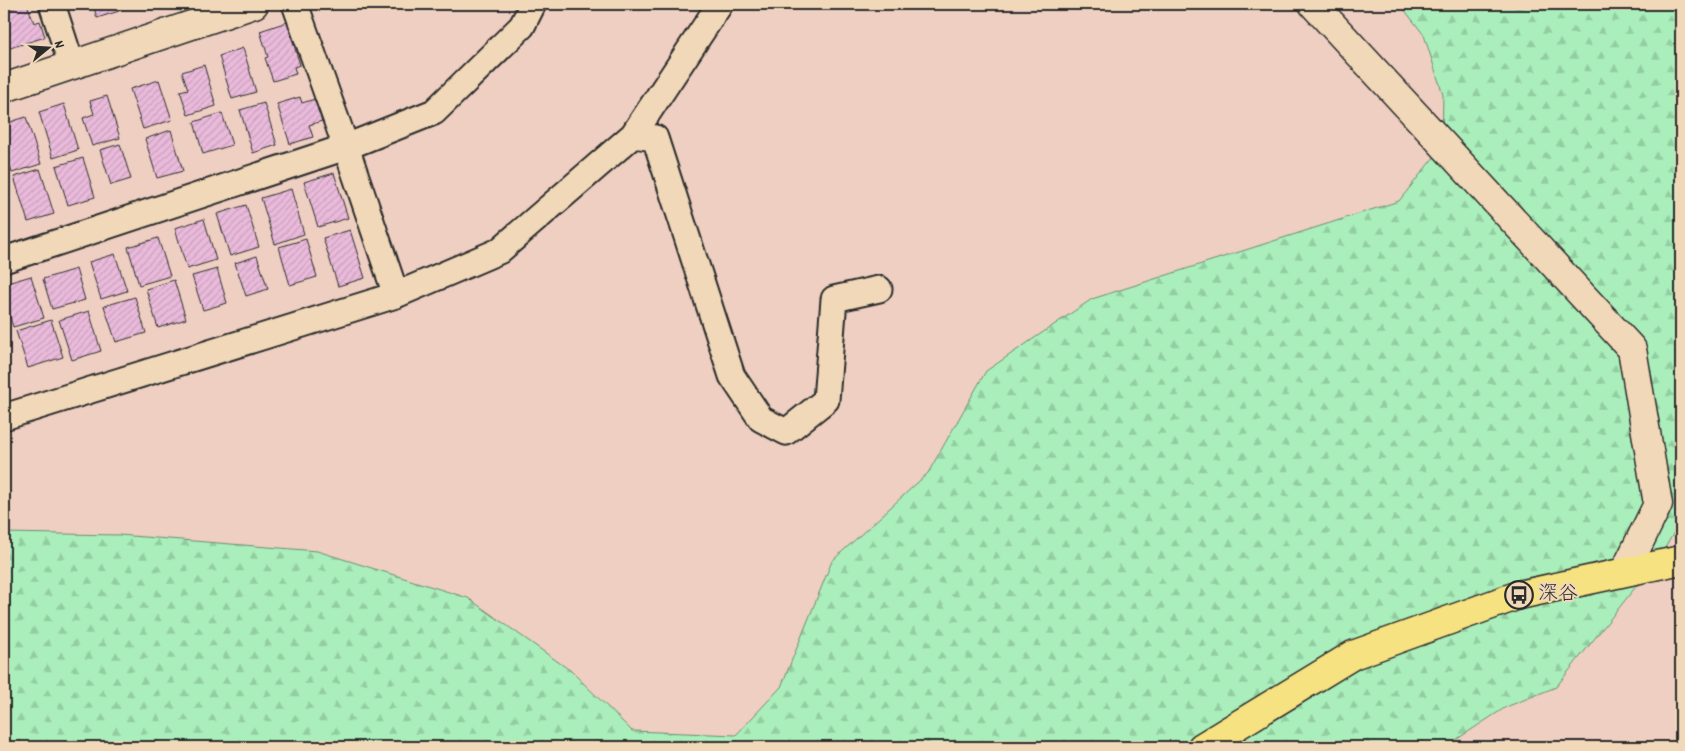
<svg xmlns="http://www.w3.org/2000/svg" width="1685" height="751" font-family="Dekko,'Klee One',sans-serif">
<style>
.forest{fill:url(#forest-firs);stroke:#6a8d73}
.building{fill:url(#building-hatch);stroke:#2b2b2b}
.lines{fill:none;stroke-linecap:round;stroke-linejoin:round}
.street-casing{stroke:#2b2b2b;stroke-width:29}
.secondary-casing{stroke:#2b2b2b;stroke-width:31}
.highway-casing{stroke:#2b2b2b;stroke-width:31}
.street{stroke:#f0d8b8;stroke-width:25}
.secondary{stroke:#f0d8b8;stroke-width:28}
.highway{stroke:#f7e281;stroke-width:28}
.labels{text-anchor:middle;dominant-baseline:central;stroke-width:4;stroke-linejoin:round;paint-order:stroke}
.poi-label{font-size:20px;fill:#2b2b2b;stroke:#f0d8b8;text-anchor:start}
</style>
<defs>
<pattern id="forest-firs" width="22" height="20" patternUnits="userSpaceOnUse" patternTransform="scale(1.25)"><rect width="22" height="20" fill="#aaefbb"/><path d="M5 1l3.5 6h-7zM16 11l3.5 6h-7z" fill="#92cda1"/></pattern>
<pattern id="building-hatch" width="6" height="6" patternUnits="userSpaceOnUse" patternTransform="scale(1.25)"><rect width="6" height="6" fill="#eabadb"/><path d="M-1 1l2-2M0 6l6-6M5 7l2-2" fill="none" stroke="#c9a0bc"/></pattern>
</defs>
<rect width="100%" height="100%" fill="#eecfc2"/>
<filter id="ink" filterUnits="userSpaceOnUse"><feTurbulence type="fractalNoise" baseFrequency=".02" numOctaves="2"/><feDisplacementMap in="SourceGraphic" scale="10" xChannelSelector="R" yChannelSelector="G"/><feConvolveMatrix kernelMatrix="1 2 1 2 8 2 1 2 1" color-interpolation-filters="sRGB"/></filter>
<g filter="url(#ink)">
<!-- forest -->
<path class="forest" d="M1400,4H1681V520L1661,555L1556,687L1506,707L1445,747H4V533L119,535L317,551L468,598L571,671L632,731L736,735L781,687L832,561L928,473L986,371L1092,299L1399,201L1442,147L1443,95L1424,35Z"/>
<!-- building -->
<path class="building" d="M24,4H27L34,23L40,21L45,37L10,48L4,26V10Z
M93,4H117L119,11L97,18Z
M287,22L300,65L294,67L296,74L273,81L265,58L268,57L260,31Z
M243,48L256,92L232,99L219,56Z
M204,65L216,106L188,115L180,91L188,89L182,72Z
M159,80L172,120L143,129L130,89Z
M107,96L120,138L92,146L83,118L94,114L90,101Z
M300,97L302,103L315,99L322,121L309,125L313,137L290,144L277,104Z
M264,103L277,145L253,153L240,110Z
M64,104L78,150L53,158L39,112Z
M222,113L232,145L203,154L194,122Z
M26,117L41,164L12,173L4,148V124Z
M171,130L183,171L157,178L145,139Z
M120,144L131,179L111,185L100,150Z
M83,158L95,197L68,205L56,166Z
M40,169L54,214L28,222L14,177Z
M334,173L348,218L318,227L304,182Z
M291,189L304,234L275,244L261,198Z
M246,205L259,247L230,256L217,214Z
M204,219L216,260L187,269L175,228Z
M350,230L365,278L338,286L323,238Z
M158,238L170,276L139,285L128,247Z
M306,239L317,277L290,285L279,247Z
M115,254L127,291L101,299L89,262Z
M257,256L268,289L246,296L235,263Z
M76,269L85,300L52,309L43,279Z
M217,269L227,303L203,310L192,276Z
M31,276L44,318L13,327L4,298V284Z
M174,280L186,319L158,328L146,289Z
M135,297L146,333L116,342L104,306Z
M89,311L101,351L72,360L59,320Z
M51,320L63,357L28,368L16,331Z"/>
<g class="lines">
<defs>
<path id="street" d="M52,4L72,66
M295,4L346,147L396,295
M633,135L655,138L732,376L761,419L786,432L826,400L834,299L879,289
M4,260L346,147L434,112L522,26L533,4
M4,417L396,295L499,251L633,135L720,4"/>
<path id="secondary" d="M1313,4L1632,349L1658,504L1625,571
M4,88L254,4"/>
<path id="highway" d="M1202,747L1353,655L1519,595L1681,560"/>
</defs>
<!-- street casing -->
<use href="#street" class="street-casing"/>
<!-- secondary casing -->
<use href="#secondary" class="secondary-casing"/>
<!-- highway casing -->
<use href="#highway" class="highway-casing"/>
<!-- street -->
<use href="#street" class="street"/>
<!-- secondary -->
<use href="#secondary" class="secondary"/>
<!-- highway -->
<use href="#highway" class="highway"/>
</g>
</g>
<!-- icons -->
<defs>
<symbol id="bus-ring" viewBox="-11 -11 22 22"><circle r="9.5" fill="#f0d8b8" stroke="#2b2b2b" stroke-width="1.5"/><path d="M-5-6H5V4H4V6H2V4H-2V6H-4V4H-5ZM-3.5-4V0h7V-4ZM-3.5 1.2v1.5H-2V1.2ZM2 1.2v1.5H3.5V1.2Z" fill="#2b2b2b"/></symbol>
</defs>
<g fill-rule="evenodd">
<use href="#bus-ring" x="1503" y="579" width="32" height="32"/>
</g>
<g class="labels">
<!-- poi labels -->
<g class="poi-label">
<text x="1538" y="595">深谷</text>
</g>
</g>
<!-- margin -->
<rect width="1685" height="751" fill="none" stroke="#f0d8b8" stroke-width="20"/>
<rect x="10" y="10" width="1665" height="731" fill="none" stroke="#2b2b2b" stroke-width="2" filter="url(#ink)"/>
<!-- north arrow -->
<g transform="translate(48 48) rotate(72)" stroke="#f0d8b8" stroke-width="4" paint-order="stroke">
<path d="M0-4L9 19L0 12L-9 19Z" fill="#2b2b2b"/>
<text y="-8" font-size="14" font-weight="bold" text-anchor="middle" fill="#2b2b2b">N</text>
</g>
</svg>
